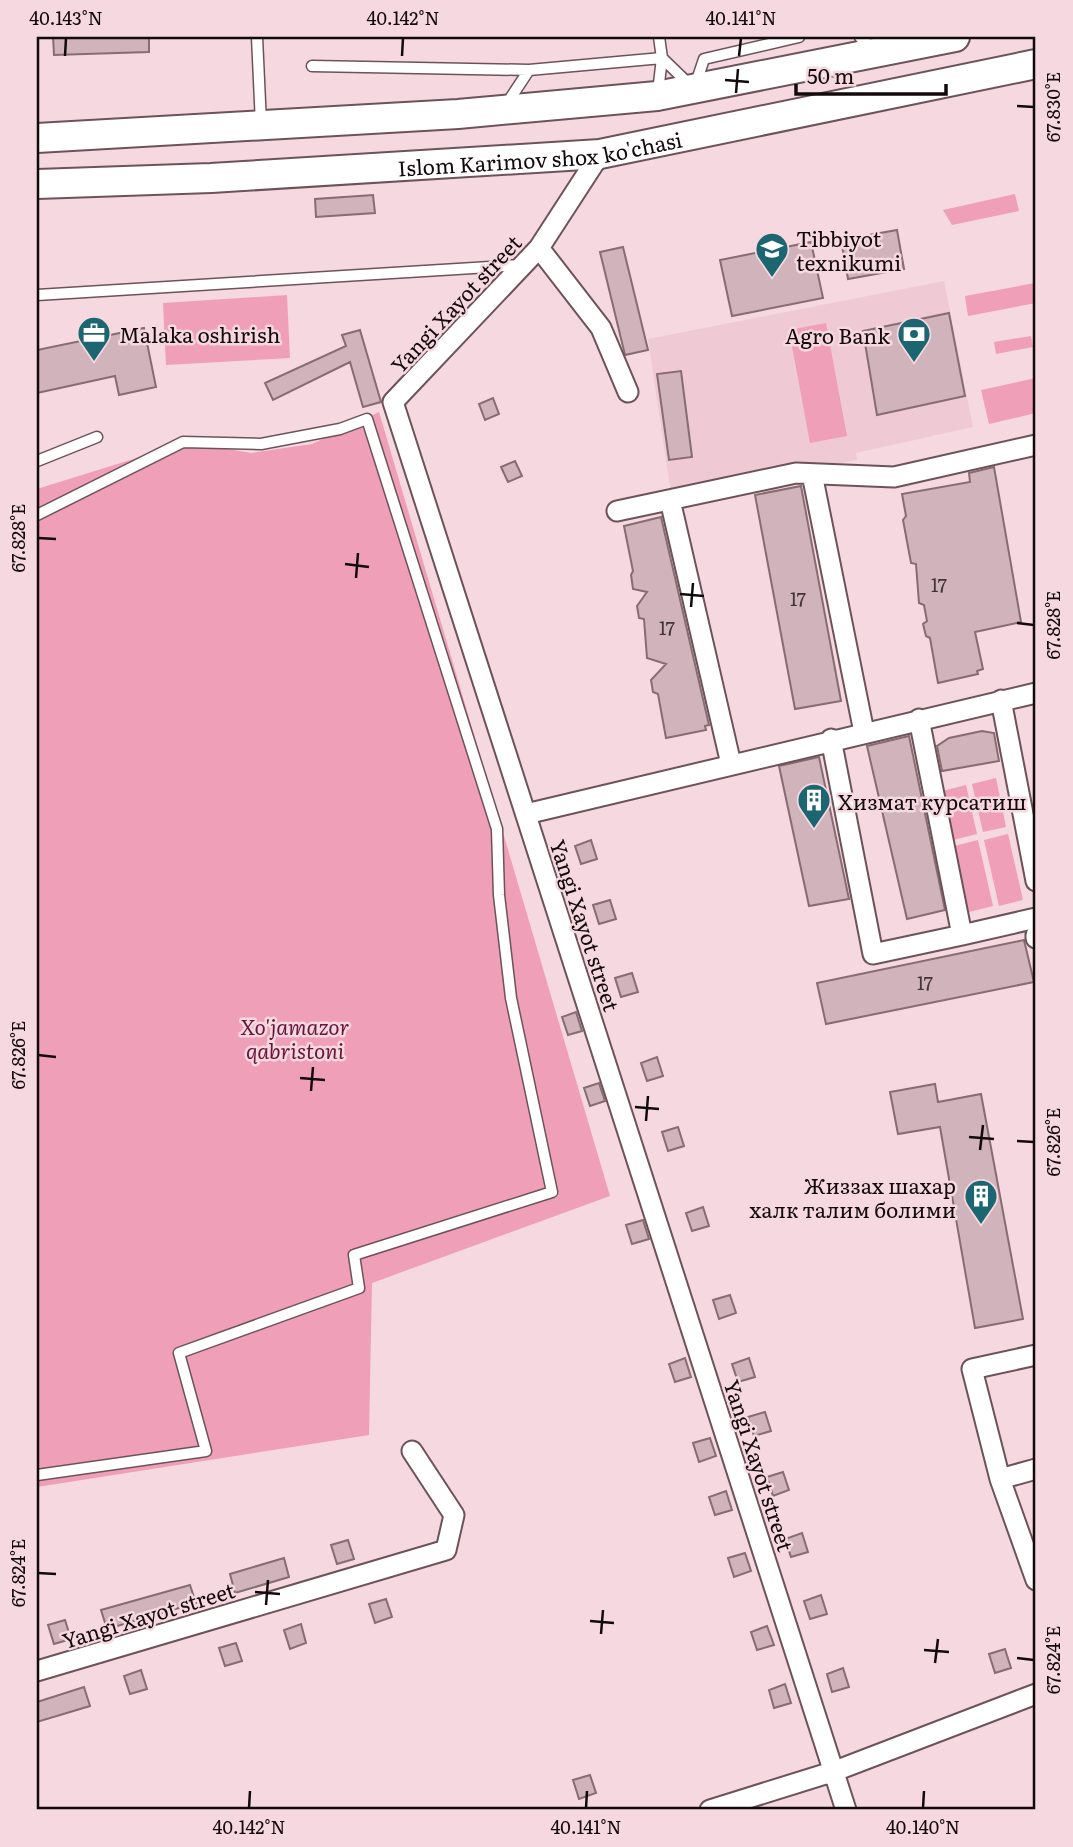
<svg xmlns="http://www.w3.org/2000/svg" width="1073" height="1847" font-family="Literata,serif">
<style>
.built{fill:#efc9d4}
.green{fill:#f09fb8}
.building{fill:#d0b3bb;stroke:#866c73;stroke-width:2}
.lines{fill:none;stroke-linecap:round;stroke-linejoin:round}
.service-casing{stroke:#6c535a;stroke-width:13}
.minor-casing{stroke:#6c535a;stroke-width:23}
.secondary-casing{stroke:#6c535a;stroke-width:32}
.service{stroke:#fff;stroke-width:10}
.minor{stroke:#fff;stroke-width:19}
.secondary{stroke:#fff;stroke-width:28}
.ticks{fill:none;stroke:#130a0d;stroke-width:2.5}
.labels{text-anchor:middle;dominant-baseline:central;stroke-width:5;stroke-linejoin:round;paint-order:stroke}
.number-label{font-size:18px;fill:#423438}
.street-label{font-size:21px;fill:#130a0d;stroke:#f6d8e0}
.poi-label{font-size:21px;fill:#130a0d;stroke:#f6d8e0;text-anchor:start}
.park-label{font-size:21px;font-style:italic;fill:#69153a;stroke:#f6d8e0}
.neatline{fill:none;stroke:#130a0d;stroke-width:2.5}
.ticks-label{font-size:18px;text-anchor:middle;fill:#130a0d}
</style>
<rect width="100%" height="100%" fill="#f6d8e0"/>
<!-- built -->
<path class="built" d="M944,281L973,427L856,453L857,460L671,493L648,339Z"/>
<!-- green -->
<path class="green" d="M1015,194L1019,211L952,225L943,210Z
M1035,283L1036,303L968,316L965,296Z
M287,295L290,358L166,365L163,303Z
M826,323L847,436L810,443L789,330Z
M1031,336L1033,347L996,354L994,342Z
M1036,378V413L989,424L981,390Z
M379,412L610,1196L372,1283L369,1435L37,1487V489L188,442L251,453L312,444Z
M996,778L1006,827L983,832L972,784Z
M966,785L977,834L953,840L942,791Z
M1008,834L1023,900L999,906L984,840Z
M978,840L993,906L969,912L954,846Z"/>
<!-- building -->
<path class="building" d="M53,37H149V52L54,55Z
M373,195L375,213L316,217L315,199Z
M897,230L904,269L848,279L841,240Z
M811,242L823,298L732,316L720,260Z
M623,247L648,350L625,355L600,252Z
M949,313L965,396L877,415L863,331Z
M144,328L156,387L119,395L115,376L37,393V350Z
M360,330L381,402L363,407L350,362L273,400L265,383L346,346L342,335Z
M681,371L692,457L669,460L657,374Z
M493,398L499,414L485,420L479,404Z
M515,461L522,476L508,482L501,467Z
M994,467L1021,622L975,632L983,669L977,671L978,674L938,683L930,638L926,636L923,624L927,621L924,605L919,603L916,564L911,563L903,520L906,516L902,494L970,482L969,473Z
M801,486L841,701L795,709L755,495Z
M661,517L709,725L705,726L706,730L666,738L658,694L653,692L651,680L666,664L647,658L644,619L639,618L637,606L647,592L633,589L631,575L633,571L624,526Z
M982,731L994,733L999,761L942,771L937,746L949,738Z
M909,736L945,910L907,919L867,746Z
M819,757L849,899L809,906L779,766Z
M591,840L597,859L581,864L575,846Z
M610,900L616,919L599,924L593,905Z
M1024,940L1034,982L826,1024L817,983Z
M632,973L638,992L621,997L615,978Z
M576,1012L582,1031L568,1035L562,1017Z
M657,1057L663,1076L647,1081L641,1063Z
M599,1083L605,1101L590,1106L584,1088Z
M935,1084L938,1102L981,1094L1023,1319L975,1328L940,1127L898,1134L890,1092Z
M678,1127L684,1146L668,1151L662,1132Z
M703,1207L709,1226L692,1231L686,1213Z
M643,1220L649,1239L632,1244L626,1225Z
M730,1295L736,1313L719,1319L713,1300Z
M685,1358L691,1377L675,1382L669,1364Z
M749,1358L755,1377L738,1382L732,1364Z
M765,1412L771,1431L754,1436L748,1417Z
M710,1438L716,1456L699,1462L693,1443Z
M783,1472L789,1490L773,1496L767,1477Z
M726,1491L732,1510L715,1515L709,1497Z
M802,1533L808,1552L791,1557L785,1539Z
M348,1540L354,1559L337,1564L331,1545Z
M745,1553L751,1571L734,1577L728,1558Z
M284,1558L289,1577L235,1593L230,1574Z
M190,1585L196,1603L107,1629L101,1610Z
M821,1595L827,1614L810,1619L804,1601Z
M386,1599L392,1617L375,1623L369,1604Z
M65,1620L71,1639L54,1644L48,1625Z
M301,1624L306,1643L290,1649L284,1630Z
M767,1626L774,1645L757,1650L751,1632Z
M236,1643L242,1661L225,1666L219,1648Z
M1005,1649L1011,1668L995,1673L989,1654Z
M843,1668L849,1687L832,1692L827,1674Z
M141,1670L147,1689L130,1694L124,1676Z
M785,1684L791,1703L774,1708L769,1690Z
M84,1687L90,1706L37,1722V1702Z
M590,1775L596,1793L579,1799L573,1780Z"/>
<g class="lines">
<defs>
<path id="service" d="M257,37L261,124
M860,37L874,50
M312,66L529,70
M658,92L662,58L659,37
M506,105L529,70L662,58L694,89L704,59L799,37
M37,295L522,265
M37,461L97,437
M37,515L183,442L261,444L340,429L367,419L497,829L499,895L511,998L552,1192L354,1255L359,1288L179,1353L206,1451L37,1475"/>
<path id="minor" d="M600,154L539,248L393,402L846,1810
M539,248L601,328L628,392
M812,474L864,732
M670,500L731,764
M617,511L796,473L894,477L1036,445
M1001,700L1036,881
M919,719L962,935L1036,918
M831,739L873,954L962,935
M526,814L1036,693
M1036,935V938
M1036,1355L972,1369L1000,1479L1036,1580
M1000,1479L1036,1469
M37,1671L446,1550L454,1515L412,1451
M710,1810L835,1771L1036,1694"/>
<g id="secondary">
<path d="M37,138L458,114L657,96L955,37"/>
<path id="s1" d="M37,184L211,178L600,154L1036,64"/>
</g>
</defs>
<!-- service casing -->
<use href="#service" class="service-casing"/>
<!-- minor casing -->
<use href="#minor" class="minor-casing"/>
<!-- secondary casing -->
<use href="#secondary" class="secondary-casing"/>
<!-- service -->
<use href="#service" class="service"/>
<!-- minor -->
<use href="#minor" class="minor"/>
<!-- secondary -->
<use href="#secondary" class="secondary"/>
</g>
<!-- ticks -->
<path class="ticks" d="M65,56L66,38M402,56L403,38M739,56L741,38M725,80L749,82M736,93L738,69M1017,106L1034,107M38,538L56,539M345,564L369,567M356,578L358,553M680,594L704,596M691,607L693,583M1017,623L1034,625M38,1055L56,1057M300,1078L325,1080M311,1091L313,1067M635,1107L659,1109M646,1121L648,1096M969,1137L994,1139M1017,1141L1034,1142M980,1150L983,1125M38,1573L56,1574M255,1592L280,1594M266,1605L268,1580M590,1621L614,1623M601,1634L603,1610M924,1650L949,1652M1017,1658L1034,1660M935,1663L938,1639M249,1808L250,1791M586,1808L587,1791M923,1808L924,1791"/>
<!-- icons -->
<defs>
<symbol id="university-pin" viewBox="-11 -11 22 30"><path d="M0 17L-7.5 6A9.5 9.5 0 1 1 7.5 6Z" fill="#1b6671" stroke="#f6d8e0"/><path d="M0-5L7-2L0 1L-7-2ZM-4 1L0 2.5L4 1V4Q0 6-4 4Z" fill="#fff"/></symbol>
<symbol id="office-pin" viewBox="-11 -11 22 30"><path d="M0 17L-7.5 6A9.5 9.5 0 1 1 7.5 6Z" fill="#1b6671" stroke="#f6d8e0"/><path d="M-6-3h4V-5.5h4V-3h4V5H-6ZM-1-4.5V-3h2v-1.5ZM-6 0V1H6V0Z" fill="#fff"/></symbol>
<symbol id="bank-pin" viewBox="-11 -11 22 30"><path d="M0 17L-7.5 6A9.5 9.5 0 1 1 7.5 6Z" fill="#1b6671" stroke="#f6d8e0"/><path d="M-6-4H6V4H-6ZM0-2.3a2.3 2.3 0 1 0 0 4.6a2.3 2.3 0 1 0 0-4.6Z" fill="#fff"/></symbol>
<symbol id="building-pin" viewBox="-11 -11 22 30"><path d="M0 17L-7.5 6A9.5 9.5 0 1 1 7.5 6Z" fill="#1b6671" stroke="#f6d8e0"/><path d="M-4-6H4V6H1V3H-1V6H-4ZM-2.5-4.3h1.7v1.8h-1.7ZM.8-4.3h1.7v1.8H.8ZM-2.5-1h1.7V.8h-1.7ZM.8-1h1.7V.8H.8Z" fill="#fff"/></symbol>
</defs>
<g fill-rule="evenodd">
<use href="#university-pin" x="753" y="230" width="38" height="52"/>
<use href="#office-pin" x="75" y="314" width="38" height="52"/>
<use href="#bank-pin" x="895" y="315" width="38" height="52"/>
<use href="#building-pin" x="795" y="781" width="38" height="52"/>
<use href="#building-pin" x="962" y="1177" width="38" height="52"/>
</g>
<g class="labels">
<!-- number labels -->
<g class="number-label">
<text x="939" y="584">17</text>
<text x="798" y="598">17</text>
<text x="667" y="627">17</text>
<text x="925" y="982">17</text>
</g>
<!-- street labels -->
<g class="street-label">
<text stroke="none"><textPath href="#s1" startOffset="504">Islom Karimov shox ko'chasi</textPath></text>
<text transform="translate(455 303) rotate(-47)">Yangi Xayot street</text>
<text transform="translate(586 925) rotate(72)">Yangi Xayot street</text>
<text transform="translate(760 1465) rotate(72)">Yangi Xayot street</text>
<text transform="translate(148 1614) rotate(-17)">Yangi Xayot street</text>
</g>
<!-- poi labels -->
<g class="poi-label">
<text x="796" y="237">Tibbiyot<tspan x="796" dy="24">texnikumi</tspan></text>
<text x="119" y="333">Malaka oshirish</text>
<text x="890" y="334" text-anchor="end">Agro Bank</text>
<text x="838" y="800">Хизмат курсатиш</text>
<text x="956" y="1184" text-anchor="end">Жиззах шахар<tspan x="956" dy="24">халк талим болими</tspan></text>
</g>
<!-- park labels -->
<g class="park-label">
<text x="295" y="1025">Xo'jamazor<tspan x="295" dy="24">qabristoni</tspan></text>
</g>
</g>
<!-- border -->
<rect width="1073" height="1847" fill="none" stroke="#f6d8e0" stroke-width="77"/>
<!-- scale -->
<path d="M796 84v10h150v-10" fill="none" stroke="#130a0d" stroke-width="3.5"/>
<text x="807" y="84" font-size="21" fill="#130a0d" stroke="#f6d8e0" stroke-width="5" paint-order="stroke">50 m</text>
<rect x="38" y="38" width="996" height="1770" class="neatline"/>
<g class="ticks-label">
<text x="66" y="25">40.143°N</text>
<text x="403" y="25">40.142°N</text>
<text x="741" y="25">40.141°N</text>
<text transform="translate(1054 107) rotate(-90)" y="6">67.830°E</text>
<text transform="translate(19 538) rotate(-90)" y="6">67.828°E</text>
<text transform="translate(1054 625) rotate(-90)" y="6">67.828°E</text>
<text transform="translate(19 1055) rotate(-90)" y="6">67.826°E</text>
<text transform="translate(1054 1142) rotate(-90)" y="6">67.826°E</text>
<text transform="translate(19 1573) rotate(-90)" y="6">67.824°E</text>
<text transform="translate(1054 1660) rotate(-90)" y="6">67.824°E</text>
<text x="249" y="1834">40.142°N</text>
<text x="586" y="1834">40.141°N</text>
<text x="923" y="1834">40.140°N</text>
</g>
</svg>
